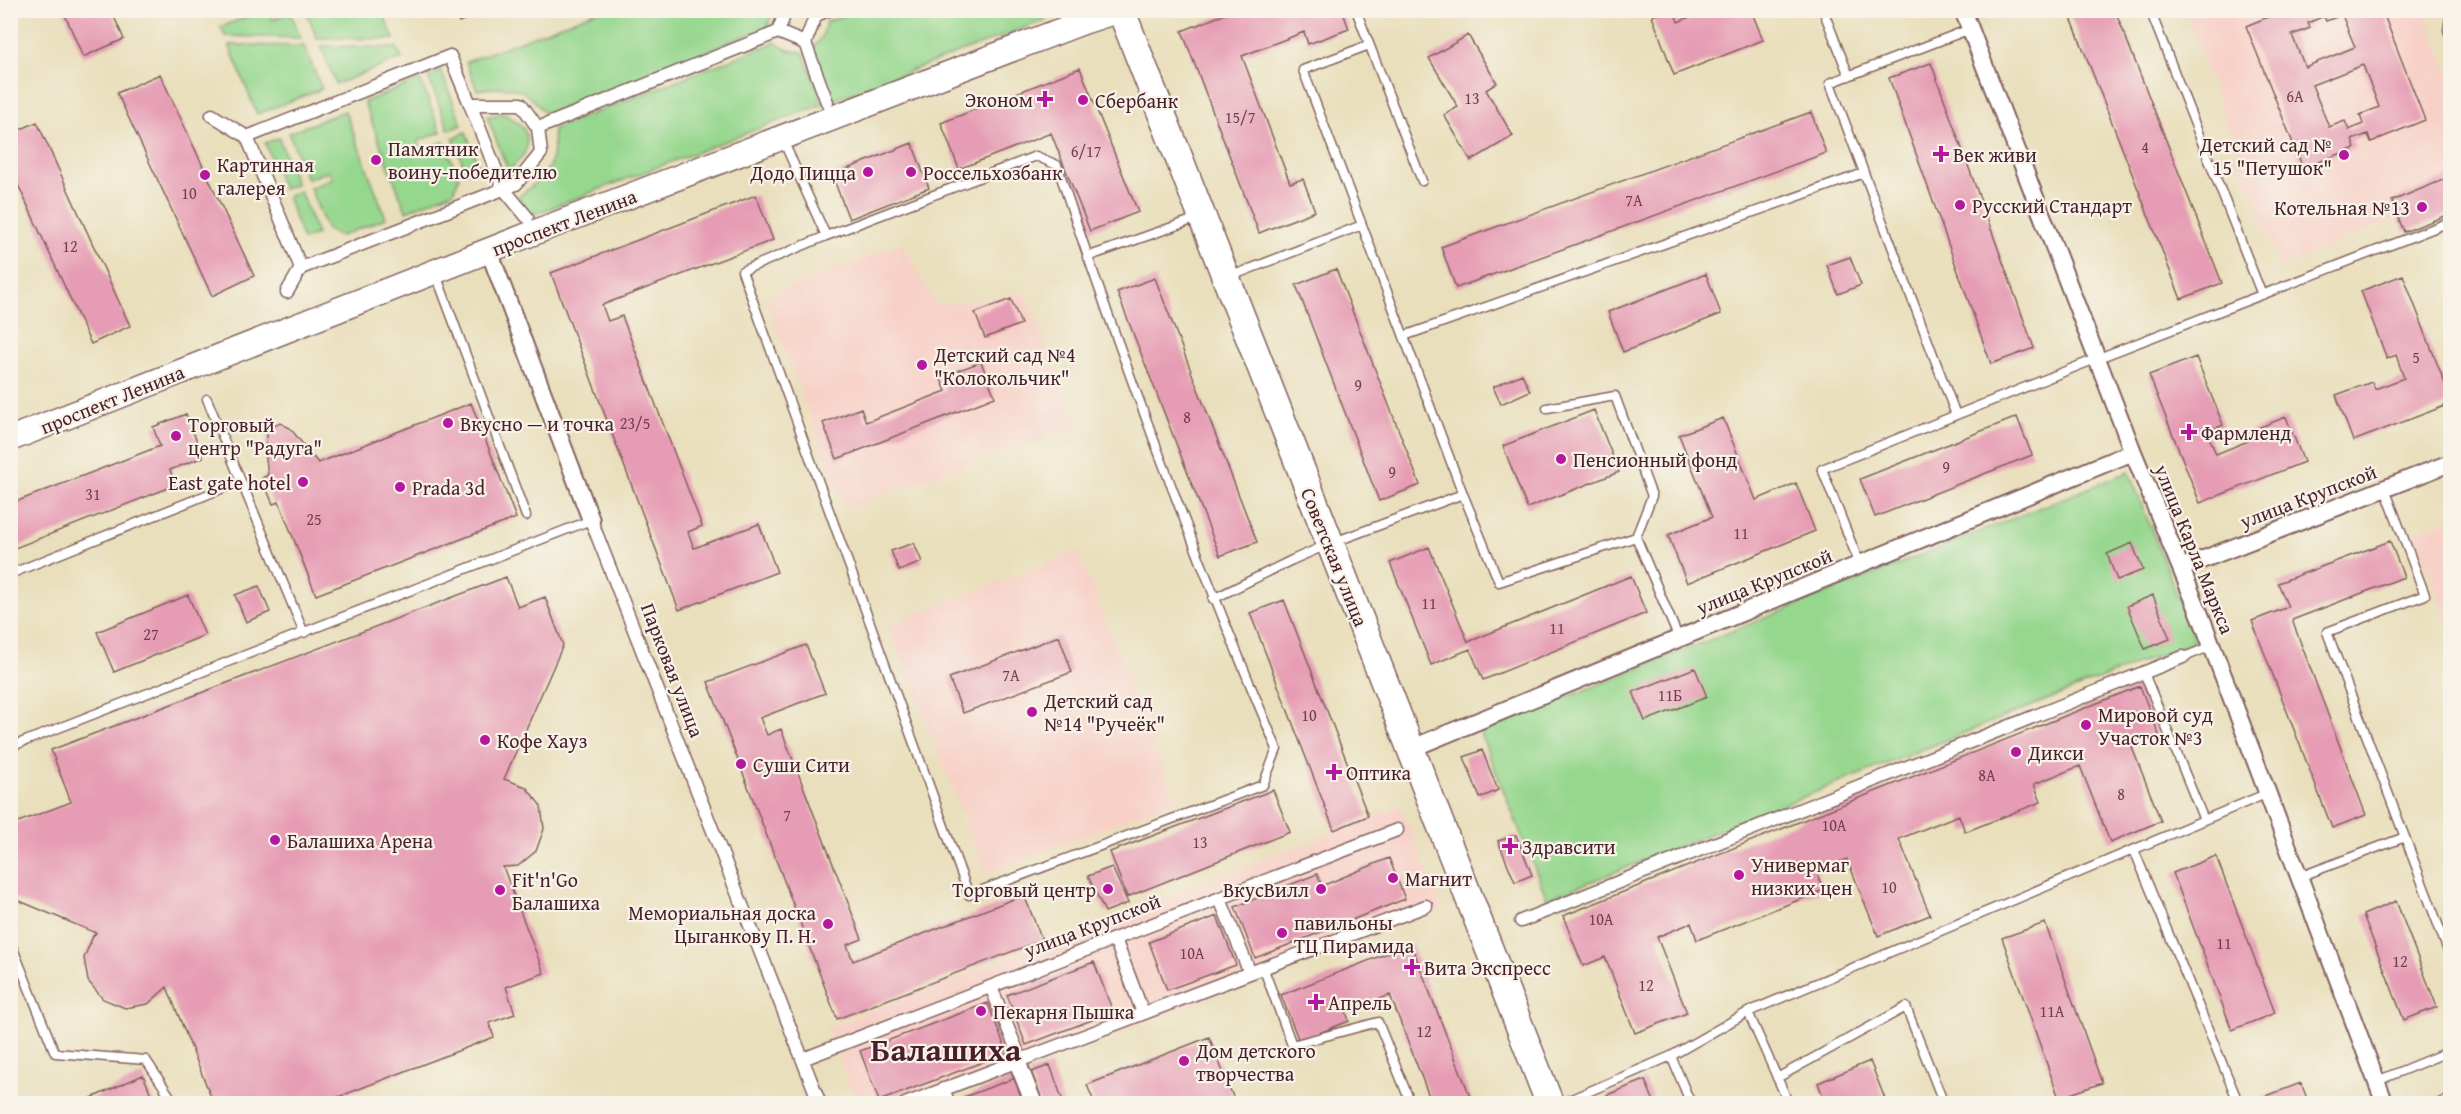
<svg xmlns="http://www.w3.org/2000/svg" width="2461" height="1114" font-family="'Gentium Book Plus',serif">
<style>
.built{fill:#f7d1c8}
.green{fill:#96d78e;stroke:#707b5c;stroke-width:1.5}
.building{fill:#e69cb4;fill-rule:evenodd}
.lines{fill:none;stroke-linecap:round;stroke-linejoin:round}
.service-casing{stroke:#82625e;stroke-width:11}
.pedestrian-casing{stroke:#82625e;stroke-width:15}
.minor-casing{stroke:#82625e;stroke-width:20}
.secondary-casing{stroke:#82625e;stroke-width:27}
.primary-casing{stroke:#82625e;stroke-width:30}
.service{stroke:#fff;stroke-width:8}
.pedestrian{stroke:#fff;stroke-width:12}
.minor{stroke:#fff;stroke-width:16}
.secondary{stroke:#fff;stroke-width:24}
.primary{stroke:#fff;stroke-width:27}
.poi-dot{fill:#b5179e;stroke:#f7f3e8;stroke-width:2}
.labels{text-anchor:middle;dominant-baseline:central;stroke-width:4.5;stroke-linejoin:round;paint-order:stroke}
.number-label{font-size:16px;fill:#713e4d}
.poi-label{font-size:20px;fill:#4a1f2b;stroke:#f7f3e8;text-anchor:start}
.street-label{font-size:20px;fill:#4a1f2b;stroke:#f7f3e8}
.town-label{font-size:32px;font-weight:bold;fill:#4a1f2b;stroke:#f7f3e8}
</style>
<rect width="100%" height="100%" fill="#f7f3e8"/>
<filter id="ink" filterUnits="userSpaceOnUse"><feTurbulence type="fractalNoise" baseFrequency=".0167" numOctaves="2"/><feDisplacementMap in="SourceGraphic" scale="12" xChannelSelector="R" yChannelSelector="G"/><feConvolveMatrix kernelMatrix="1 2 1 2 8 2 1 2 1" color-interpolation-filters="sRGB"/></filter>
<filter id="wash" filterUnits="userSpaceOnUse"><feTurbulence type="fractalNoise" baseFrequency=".008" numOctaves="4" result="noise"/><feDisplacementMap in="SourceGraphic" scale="24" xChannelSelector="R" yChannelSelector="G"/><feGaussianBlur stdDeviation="1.35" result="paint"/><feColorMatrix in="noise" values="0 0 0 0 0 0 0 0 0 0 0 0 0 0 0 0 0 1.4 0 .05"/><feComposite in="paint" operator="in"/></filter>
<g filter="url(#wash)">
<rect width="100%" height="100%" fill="#e9dfbc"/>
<!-- built -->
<path class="built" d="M2185,11H2425L2450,75V177L2392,201L2399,218L2279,267Z
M902,244L936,305L1026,294L1077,424L845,509L764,297Z
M2450,519V628L2414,533Z
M1078,551L1176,800L986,874L888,625Z
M1401,806L1442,909L935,1103H856L827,1028Z"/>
<!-- green -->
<path class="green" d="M264,10L268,11L272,20L290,12L301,38L225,36L221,27Z
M1041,10L1045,20L831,101L811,49C821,41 824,34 826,22L855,11Z
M306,11H382L394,39L317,38Z
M598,11V10L772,11L768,27L546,115C524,85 512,85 477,90L466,62Z
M775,42C784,50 792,52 803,52L823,104L527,217L519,196C548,175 556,166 553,129Z
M229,45L304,46L322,89L257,114Z
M321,46L397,48L402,58L336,84Z
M441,71L462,125L449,130L428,76Z
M420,80L441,132L418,141L422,150L444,142L459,178L453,192L406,211L364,102Z
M345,111L386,218L341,236L327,230L310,188L332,179L329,171L307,179L289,133Z
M503,114C534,127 535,151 508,170L487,116Z
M466,132L479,167L466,172L453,138Z
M279,138L296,184L283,189L265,143Z
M300,191L317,234L303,240L287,197Z
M2129,472L2195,641L1547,899L1480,732Z"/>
<g id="blocks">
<!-- building -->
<path class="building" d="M63,10H111L124,39L83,57Z
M454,10H497V11L483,16L480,13L459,22Z
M1235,10H1342L1349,29L1308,44L1304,32L1242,56L1290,183L1303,179L1315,211L1259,233L1182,31Z
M1667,10H1674L1678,22L1707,10H1751L1763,40L1674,75L1652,16Z
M2068,10H2115L2222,283L2181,299Z
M2285,10H2302L2303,13L2309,10H2382L2425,120L2371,142L2368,134L2352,140L2355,148L2303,168L2246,26ZM2342,15L2355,47L2305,67L2292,35L2310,28L2308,23L2324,16L2326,21ZM2363,65L2379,107L2360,115L2363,124L2349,130L2345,121L2329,127L2312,85Z
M1468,35L1497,83L1486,90L1513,136L1471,161L1444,115L1458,107L1429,58Z
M1931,63L2034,348L1991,364L1889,78Z
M1080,68L1138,212L1090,231L1051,133L959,169L941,123Z
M160,74L254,276L212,296L117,93Z
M1811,112L1826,153L1456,288L1441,247Z
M37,122L130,326L91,344L10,167V134Z
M912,143L929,188L849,219L832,175Z
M2450,177V214L2404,232L2392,201Z
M756,195L773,240L602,305L608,321L622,316L702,526L688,532L694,548L759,524L777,572L679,610L551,273Z
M1850,257L1861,285L1838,294L1827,265Z
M1336,269L1420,485L1379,501L1296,285Z
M1706,274L1721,314L1623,352L1608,312Z
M2403,275L2450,397V404L2353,441L2336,395L2372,382L2375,389L2404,378L2396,355L2387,359L2361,291Z
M1155,278L1257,542L1220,556L1117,292Z
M1011,299L1021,324L985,338L975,313Z
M2196,357L2223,425L2207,432L2216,454L2248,441L2245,433L2286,417L2304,462L2200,503L2149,375Z
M981,362L995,397L837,459L823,423L861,408L866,422L946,391L940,377Z
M1522,374L1530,391L1501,404L1493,387Z
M471,403L516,518L316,595L279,502L273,504L262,478L268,475L265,450L268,429L280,423L290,428L318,463Z
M1594,410L1619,472L1527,508L1503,446Z
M186,414L203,457L170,470L176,485L10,550V504L160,446L153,427Z
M2017,417L2032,455L1875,517L1860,479Z
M1723,418L1756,500L1796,483L1815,531L1687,583L1668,535L1712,517L1679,435Z
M2390,541L2404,577L2292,620L2366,815L2332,828L2252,621L2288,607L2278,583Z
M914,543L922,562L899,571L891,551Z
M2132,543L2143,570L2117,580L2107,554Z
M1429,547L1468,642L1631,576L1646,613L1483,680L1470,649L1431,665L1390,563Z
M506,577L518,607L545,597L563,645L504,779L526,787L541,806L544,829L536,851L518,866L503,867L544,973L506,987L515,1014L489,1023L494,1037L320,1104H214L167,987L148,1004L125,1008L103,999L88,981L84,958L93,936L96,933L10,897V825L71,802L51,750Z
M259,586L270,612L246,622L235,595Z
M188,595L205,635L114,672L97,632Z
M2153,595L2170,639L2145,649L2127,606Z
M1284,600L1368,816L1334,830L1250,613Z
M1059,636L1072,672L963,713L949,678Z
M806,645L825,693L760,718L767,735L781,729L862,939L847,945L853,961L1024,895L1042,940L837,1019L708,682Z
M1695,668L1707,697L1645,721L1633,692Z
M2140,686L2159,735L2131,745L2161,821L2110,842L2080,766L2034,784L2041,802L1965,832L1959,815L1899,839L1930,915L1878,936L1847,859L1816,872L1824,890L1697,940L1691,923L1657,937L1687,1013L1635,1033L1605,957L1583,966L1563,916Z
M1482,750L1498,790L1480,798L1464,757Z
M1273,790L1290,832L1127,897L1110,852Z
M1516,835L1532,875L1515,882L1498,841Z
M2216,856L2275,1013L2232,1030L2173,873Z
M1389,858L1405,899L1255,958L1235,907L1317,874L1322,886Z
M1112,867L1128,903L1105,912L1088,876Z
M2396,901L2437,1007L2404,1020L2363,915Z
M1217,916L1236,965L1167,990L1149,942Z
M2045,923L2102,1083L2059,1098L2002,938Z
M1411,944L1473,1104H1432L1390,995L1346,1012L1349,1021L1299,1041L1281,995Z
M1094,962L1113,1012L1026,1045L1007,995Z
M988,1003L1007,1053L879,1101L860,1051Z
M1209,1037L1236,1104H1192L1189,1098L1175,1104H1095L1087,1085Z
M1870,1061L1887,1104H1826L1818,1083Z
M1050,1065L1064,1104H1040L1029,1073Z
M143,1075L155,1104H78Z
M1015,1078L1025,1104H966L964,1097Z
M1645,1080L1655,1104H1610L1607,1095Z
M2301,1083L2309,1104H2263L2261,1098Z
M2450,1094V1104H2438L2437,1099Z"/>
</g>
</g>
<g filter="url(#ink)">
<use href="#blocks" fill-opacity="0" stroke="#82625e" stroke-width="1.5"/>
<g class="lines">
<defs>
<path id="service" d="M1356,10L1422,181
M1823,10L1849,76
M2150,10L2262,295
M2450,17L2448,30L2450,36
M782,138L826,236L742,271L969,895L1263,785L1277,749C1196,557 1122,362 1057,165L1036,156L826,236
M1362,225L1303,70L1369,45
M1087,257L1198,218
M435,272L526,516
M1404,336L1864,173
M1547,408L1615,396L1652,496L1636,537L1679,639
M1956,415L1830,83L1970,29
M241,481L304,633
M2385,489L2425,595L2327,632L2450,956
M1463,494L1499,582L1636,537
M1860,565L1822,469L2078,366L2450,222
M10,574L241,481L207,399
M1213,599L1292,560L1329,544L1463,494L1362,225L1229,277
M2179,659L2212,646
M2150,671L2144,673L2204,820
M10,747L591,520
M2134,850L2239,1104
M2299,877L2405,837
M10,941L55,1053L146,1060L175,1104
M1263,967L1292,1045L1378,1022L1411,1104
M1748,1012L1789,1104
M1671,1056L1691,1104
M1777,1078L1906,1007L1944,1104
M2377,1081L2450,1051
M1560,1104L1671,1056L1748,1012L2268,793"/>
<path id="pedestrian" d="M786,10L778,32L805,43L816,15
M805,10L816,15L828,10
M805,43L827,102
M470,104L503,188L527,217
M212,115L247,137
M538,128L521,104H470L450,56L247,137L301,268L516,184L541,153L538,128L778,32
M287,292L301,268
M591,520L820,1104
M1220,899L1250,973
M1521,921L2183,657
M1115,939L1143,1013
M991,987L1021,1060
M803,1059L1397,830
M943,1089L949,1104
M905,1104L1426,906"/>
<path id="minor" d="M1963,10L2133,452L2201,617L2385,1104
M489,251L591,520
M2181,568L2450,463
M1410,749L2133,452
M1017,1061L1034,1104"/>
<path id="secondary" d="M10,439L533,233L1083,22L1120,10"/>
<path id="primary" d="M1121,10L1550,1104"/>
</defs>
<!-- service casing -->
<use href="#service" class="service-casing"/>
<!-- pedestrian casing -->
<use href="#pedestrian" class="pedestrian-casing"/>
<!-- minor casing -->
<use href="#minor" class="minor-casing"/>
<!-- secondary casing -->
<use href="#secondary" class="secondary-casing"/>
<!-- primary casing -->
<use href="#primary" class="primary-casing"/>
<!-- service -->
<use href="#service" class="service"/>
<!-- pedestrian -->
<use href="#pedestrian" class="pedestrian"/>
<!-- minor -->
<use href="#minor" class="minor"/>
<!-- secondary -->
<use href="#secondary" class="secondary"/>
<!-- primary -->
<use href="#primary" class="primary"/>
</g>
</g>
<!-- markers -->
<g class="poi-dot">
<path d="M1042 90h6v6h6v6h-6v6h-6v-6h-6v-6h6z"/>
<circle cx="1083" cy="100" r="6"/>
<path d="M1938 145h6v6h6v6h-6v6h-6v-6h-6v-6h6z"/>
<circle cx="2344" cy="155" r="6"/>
<circle cx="376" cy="160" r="6"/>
<circle cx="868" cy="172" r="6"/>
<circle cx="911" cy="172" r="6"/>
<circle cx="205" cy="175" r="6"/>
<circle cx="1960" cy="205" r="6"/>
<circle cx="2422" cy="207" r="6"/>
<circle cx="922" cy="365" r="6"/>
<circle cx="448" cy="423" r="6"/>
<path d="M2186 423h6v6h6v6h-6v6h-6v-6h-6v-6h6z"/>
<circle cx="176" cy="436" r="6"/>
<circle cx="1561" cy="459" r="6"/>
<circle cx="303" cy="482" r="6"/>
<circle cx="400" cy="487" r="6"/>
<circle cx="1032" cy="712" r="6"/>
<circle cx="2086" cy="725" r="6"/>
<circle cx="485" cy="740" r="6"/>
<circle cx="2016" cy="752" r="6"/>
<circle cx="741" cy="764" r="6"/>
<path d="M1331 763h6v6h6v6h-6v6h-6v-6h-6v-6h6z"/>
<circle cx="275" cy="840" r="6"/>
<path d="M1507 837h6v6h6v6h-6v6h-6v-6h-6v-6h6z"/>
<circle cx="1739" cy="875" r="6"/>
<circle cx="1393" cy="878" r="6"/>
<circle cx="1108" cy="889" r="6"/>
<circle cx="1321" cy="889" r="6"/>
<circle cx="500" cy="890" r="6"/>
<circle cx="828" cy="924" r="6"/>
<circle cx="1282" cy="933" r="6"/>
<path d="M1409 958h6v6h6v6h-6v6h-6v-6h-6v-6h6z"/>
<path d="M1313 993h6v6h6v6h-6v6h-6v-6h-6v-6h6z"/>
<circle cx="981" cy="1011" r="6"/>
<circle cx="1184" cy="1061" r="6"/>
</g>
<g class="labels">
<!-- number labels -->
<g class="number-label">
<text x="2295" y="96">6А</text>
<text x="1472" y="98">13</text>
<text x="1240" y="117">15/7</text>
<text x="2145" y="147">4</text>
<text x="1086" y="151">6/17</text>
<text x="189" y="193">10</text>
<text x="1634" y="200">7А</text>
<text x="70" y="246">12</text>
<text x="2416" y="357">5</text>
<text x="1358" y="385">9</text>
<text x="1187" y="417">8</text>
<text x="635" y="423">23/5</text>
<text x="1946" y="467">9</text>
<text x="1392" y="472">9</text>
<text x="93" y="494">31</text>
<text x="314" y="519">25</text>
<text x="1741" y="533">11</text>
<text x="1429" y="603">11</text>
<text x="1557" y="628">11</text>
<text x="151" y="634">27</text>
<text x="1011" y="675">7А</text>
<text x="1670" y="695">11Б</text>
<text x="1309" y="715">10</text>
<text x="1987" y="775">8А</text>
<text x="2121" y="794">8</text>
<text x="787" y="815">7</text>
<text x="1834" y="825">10А</text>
<text x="1200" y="842">13</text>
<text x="1889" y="887">10</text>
<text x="1601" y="919">10А</text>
<text x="2224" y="943">11</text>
<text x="1192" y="953">10А</text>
<text x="2400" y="961">12</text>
<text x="1646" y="985">12</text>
<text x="2052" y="1011">11А</text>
<text x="1424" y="1031">12</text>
</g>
<!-- poi labels -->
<g class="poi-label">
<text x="1033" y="99" text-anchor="end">Эконом</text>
<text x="1095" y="100">Сбербанк</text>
<text x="2332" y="144" text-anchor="end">Детский сад №<tspan x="2332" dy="23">15 "Петушок"</tspan></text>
<text x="388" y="148">Памятник<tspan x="388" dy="23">воину-победителю</tspan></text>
<text x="1953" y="154">Век живи</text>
<text x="217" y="164">Картинная<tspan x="217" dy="23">галерея</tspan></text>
<text x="856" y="172" text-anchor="end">Додо Пицца</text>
<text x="923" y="172">Россельхозбанк</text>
<text x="1972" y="205">Русский Стандарт</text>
<text x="2410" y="207" text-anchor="end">Котельная №13</text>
<text x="934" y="354">Детский сад №4<tspan x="934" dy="23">"Колокольчик"</tspan></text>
<text x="460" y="423">Вкусно — и точка</text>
<text x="188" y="424">Торговый<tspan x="188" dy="23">центр "Радуга"</tspan></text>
<text x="2201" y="432">Фармленд</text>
<text x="1573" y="459">Пенсионный фонд</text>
<text x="291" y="482" text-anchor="end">East gate hotel</text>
<text x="412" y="487">Prada 3d</text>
<text x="1044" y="700">Детский сад<tspan x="1044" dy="23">№14 "Ручеёк"</tspan></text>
<text x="2098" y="714">Мировой суд<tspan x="2098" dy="23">Участок №3</tspan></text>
<text x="497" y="740">Кофе Хауз</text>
<text x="2028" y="752">Дикси</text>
<text x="753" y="764">Суши Сити</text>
<text x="1346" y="772">Оптика</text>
<text x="287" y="840">Балашиха Арена</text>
<text x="1522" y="846">Здравсити</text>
<text x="1751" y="864">Универмаг<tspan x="1751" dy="23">низких цен</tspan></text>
<text x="1405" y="878">Магнит</text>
<text x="512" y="879">Fit'n'Go<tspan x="512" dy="23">Балашиха</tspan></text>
<text x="1096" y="889" text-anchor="end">Торговый центр</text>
<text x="1309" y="889" text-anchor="end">ВкусВилл</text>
<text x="816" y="912" text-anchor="end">Мемориальная доска<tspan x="816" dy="23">Цыганкову П. Н.</tspan></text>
<text x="1294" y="922">павильоны<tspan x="1294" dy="23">ТЦ Пирамида</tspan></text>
<text x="1424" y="967">Вита Экспресс</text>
<text x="1328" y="1002">Апрель</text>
<text x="993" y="1011">Пекарня Пышка</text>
<text x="1196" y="1050">Дом детского<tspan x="1196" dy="23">творчества</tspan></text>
</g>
<!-- street labels -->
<g class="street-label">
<text transform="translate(564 222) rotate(-21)">проспект Ленина</text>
<text transform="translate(112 399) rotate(-22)">проспект Ленина</text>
<text transform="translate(2308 496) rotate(-21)">улица Крупской</text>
<text transform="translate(2195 549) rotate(68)">улица Карла Маркса</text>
<text transform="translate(1335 557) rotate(68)">Советская улица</text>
<text transform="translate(1764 581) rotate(-22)">улица Крупской</text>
<text transform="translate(673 670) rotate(69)">Парковая улица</text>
<text transform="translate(1092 925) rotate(-21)">улица Крупской</text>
</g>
<!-- town labels -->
<g class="town-label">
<text x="946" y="1049">Балашиха</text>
</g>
</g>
<!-- margin -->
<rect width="2461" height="1114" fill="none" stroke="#f7f3e8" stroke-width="36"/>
</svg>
